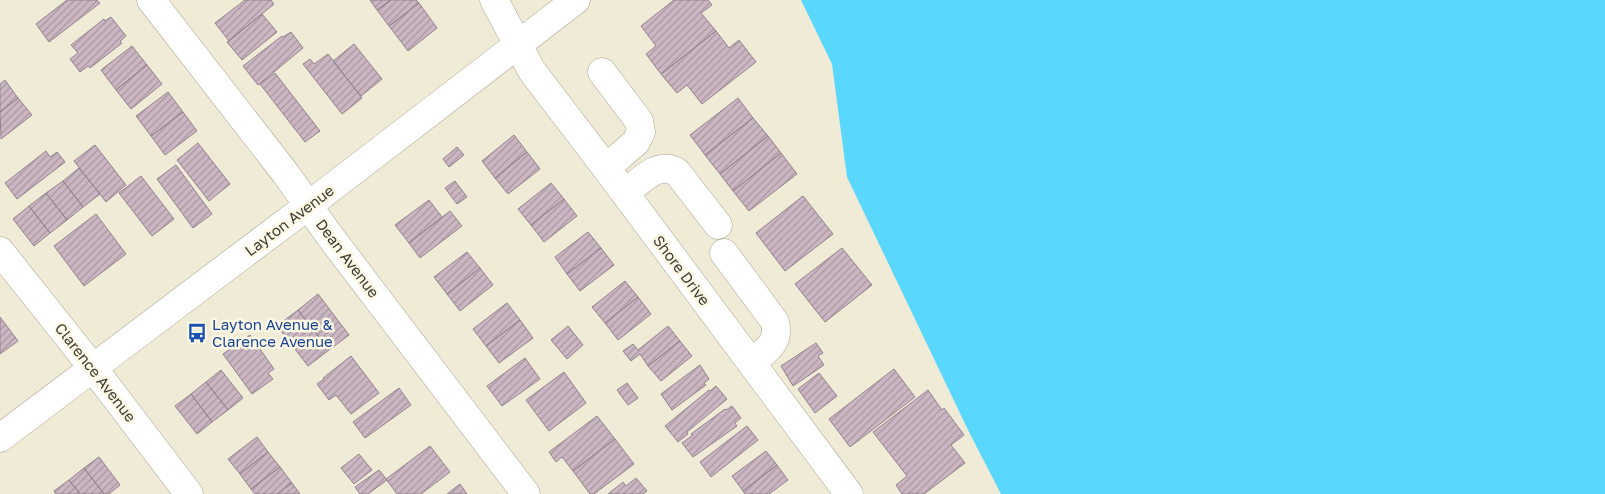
<svg xmlns="http://www.w3.org/2000/svg" width="1605" height="494" font-family="'Golos Text',sans-serif">
<style>
.water{fill:#5ad7fc}
.building{fill:url(#building-hatch);stroke:#94828d}
.lines{fill:none;stroke-linecap:round;stroke-linejoin:round}
.minor-casing{stroke:#aaa592;stroke-width:29}
.minor{stroke:#fff;stroke-width:28}
.labels{text-anchor:middle;dominant-baseline:central;stroke-width:5;stroke-linejoin:round;paint-order:stroke}
.street-label{font-size:15px;fill:#3d3b33;stroke:#fcf8e3}
.transit-label{font-size:15px;fill:#164399;stroke:#fcf8e3;text-anchor:start}
</style>
<defs>
<pattern id="building-hatch" width="6" height="6" patternUnits="userSpaceOnUse" patternTransform="scale(1.25)"><rect width="6" height="6" fill="#cbb7c3"/><path d="M-1 1l2-2M0 6l6-6M5 7l2-2" fill="none" stroke="#a6969f"/></pattern>
</defs>
<rect width="100%" height="100%" fill="#efebd6"/>
<!-- water -->
<path class="water" d="M801,0H1605V494H1001L969,432L847,177L832,64Z"/>
<!-- building -->
<path class="building" d="M67,0H97L100,3L49,42L36,24Z
M245,0H271L274,4L229,41L215,23Z
M370,0H391L377,10Z
M391,0H416L419,3L389,26L377,10Z
M674,0H708L712,5L701,13L716,31L661,74L646,54L656,46L641,26Z
M419,3L437,28L408,51L389,26Z
M262,14L277,32L242,60L227,42Z
M111,17L126,36L120,41L122,43L90,68L88,66L80,72L70,59L78,53L71,45L104,19L105,21Z
M716,31L729,48L739,40L756,62L702,104L687,85L677,93L661,74Z
M291,32L303,48L258,85L243,66L282,36L283,37Z
M354,44L382,79L361,96L333,61Z
M132,46L147,65L116,90L101,70Z
M328,54L362,98L342,114L303,64L310,59L314,64Z
M147,65L162,84L131,109L116,90Z
M275,73L320,131L305,142L260,84Z
M5,80L18,98L0,112V84Z
M168,92L183,112L151,136L136,116Z
M18,98L32,115L1,139L0,112Z
M738,98L753,118L705,155L690,135Z
M183,112L197,131L165,155L151,136Z
M753,118L768,136L720,174L705,155Z
M514,135L527,152L495,178L482,161Z
M768,136L781,153L733,191L720,174Z
M198,143L230,184L209,201L177,160Z
M95,145L126,185L106,202L74,161Z
M457,147L464,155L449,167L443,159Z
M46,151L50,157L57,152L65,162L17,199L5,183Z
M527,152L540,169L508,194L495,178Z
M781,153L797,174L749,211L733,191Z
M176,165L212,214L193,228L157,179Z
M79,168L100,194L83,207L63,181Z
M141,176L174,219L152,236L119,193Z
M63,181L83,207L67,220L46,193Z
M455,181L467,197L457,204L445,188Z
M551,183L564,199L531,225L518,209Z
M46,193L67,220L50,233L29,206Z
M803,196L833,234L785,271L756,233Z
M564,199L577,216L544,242L531,225Z
M429,200L442,217L409,243L395,225Z
M29,206L50,233L34,246L13,219Z
M450,211L462,226L420,258L409,243Z
M96,214L126,254L84,286L54,246Z
M588,232L601,248L567,274L555,257Z
M601,248L614,265L580,291L567,274Z
M842,248L872,285L825,322L795,284Z
M467,252L480,268L447,294L434,277Z
M480,268L493,285L460,311L447,294Z
M625,281L638,297L605,323L592,307Z
M318,294L349,335L329,350L298,310Z
M638,297L651,314L618,340L605,323Z
M507,303L520,320L486,346L473,329Z
M298,310L329,350L308,366L277,326Z
M0,317L18,341L0,354Z
M520,320L533,338L499,363L486,346Z
M568,326L583,345L567,359L551,340Z
M668,326L680,341L648,366L640,354L631,361L623,351L633,344L638,350Z
M250,335L274,369L268,373L273,379L252,394L223,354Z
M680,341L692,356L661,381L648,366Z
M816,343L823,353L818,356L824,365L793,386L781,366Z
M351,356L379,393L351,414L336,395L329,400L317,384L324,379L323,378Z
M525,358L540,379L502,406L487,386Z
M700,365L709,379L704,383L706,385L672,410L661,394Z
M894,369L915,397L850,447L829,419Z
M221,370L243,398L228,410L206,382Z
M564,372L586,403L549,431L526,400Z
M819,373L837,396L815,413L798,389Z
M206,382L228,410L212,422L191,394Z
M627,383L638,398L628,405L617,390Z
M716,386L727,399L687,432L688,434L678,442L665,426L709,390L710,391Z
M399,388L411,405L365,438L353,422Z
M928,390L942,410L944,408L964,435L951,445L965,463L924,494H902L896,485L907,476L873,432Z
M191,394L212,422L197,434L175,406Z
M732,406L741,418L735,423L737,426L693,457L682,443L693,435L691,434L725,409L726,410Z
M597,416L615,439L573,471L562,457L556,462L549,452Z
M747,426L758,440L711,477L700,462Z
M257,437L268,452L240,474L228,459Z
M615,439L634,464L594,494H590L573,471Z
M430,446L450,472L421,494H397L386,479Z
M766,451L777,465L743,491L732,476Z
M268,452L280,467L251,489L240,474Z
M359,454L372,470L354,484L341,468Z
M99,457L120,485L109,494H104L84,468Z
M777,465L788,480L769,494H745L743,491Z
M280,467L292,483L277,494H255L251,489Z
M84,468L104,494H80L69,480Z
M379,470L387,480L368,494H360L355,487Z
M636,478L647,491L643,494H608L623,482L626,486Z
M69,480L80,494H56L54,491Z
M292,483L300,494H277Z
M460,484L467,494H447Z"/>
<g class="lines">
<defs>
<path id="minor" d="M151,0L286,174L329,235L526,494
M494,0L532,71L606,168L849,494
M602,72L639,121L641,132L636,142L606,168
M625,193C640,182 658,160 677,172L718,225
M0,251L93,368L189,494
M724,253L775,322C780,344 766,350 752,363
M0,438L309,205L576,0"/>
</defs>
<!-- minor casing -->
<use href="#minor" class="minor-casing"/>
<!-- minor -->
<use href="#minor" class="minor"/>
</g>
<!-- icons -->
<defs>
<symbol id="bus-bare" viewBox="-9 -9 18 18"><path d="M-5-6H5V4H4V6H2V4H-2V6H-4V4H-5ZM-3.5-4V0h7V-4ZM-3.5 1.2v1.5H-2V1.2ZM2 1.2v1.5H3.5V1.2Z" fill="#1a4fb4" stroke="#fcf8e3" stroke-width="2.5" paint-order="stroke"/></symbol>
</defs>
<g fill-rule="evenodd">
<use href="#bus-bare" x="183" y="319" width="28" height="28"/>
</g>
<g class="labels">
<!-- street labels -->
<g class="street-label">
<text transform="translate(289 220) rotate(-37)">Layton Avenue</text>
<text transform="translate(348 258) rotate(53)">Dean Avenue</text>
<text transform="translate(682 270) rotate(53)">Shore Drive</text>
<text transform="translate(96 372) rotate(52)">Clarence Avenue</text>
</g>
<!-- transit labels -->
<g class="transit-label">
<text x="212" y="324">Layton Avenue &amp;<tspan x="212" dy="17">Clarence Avenue</tspan></text>
</g>
</g>
</svg>
